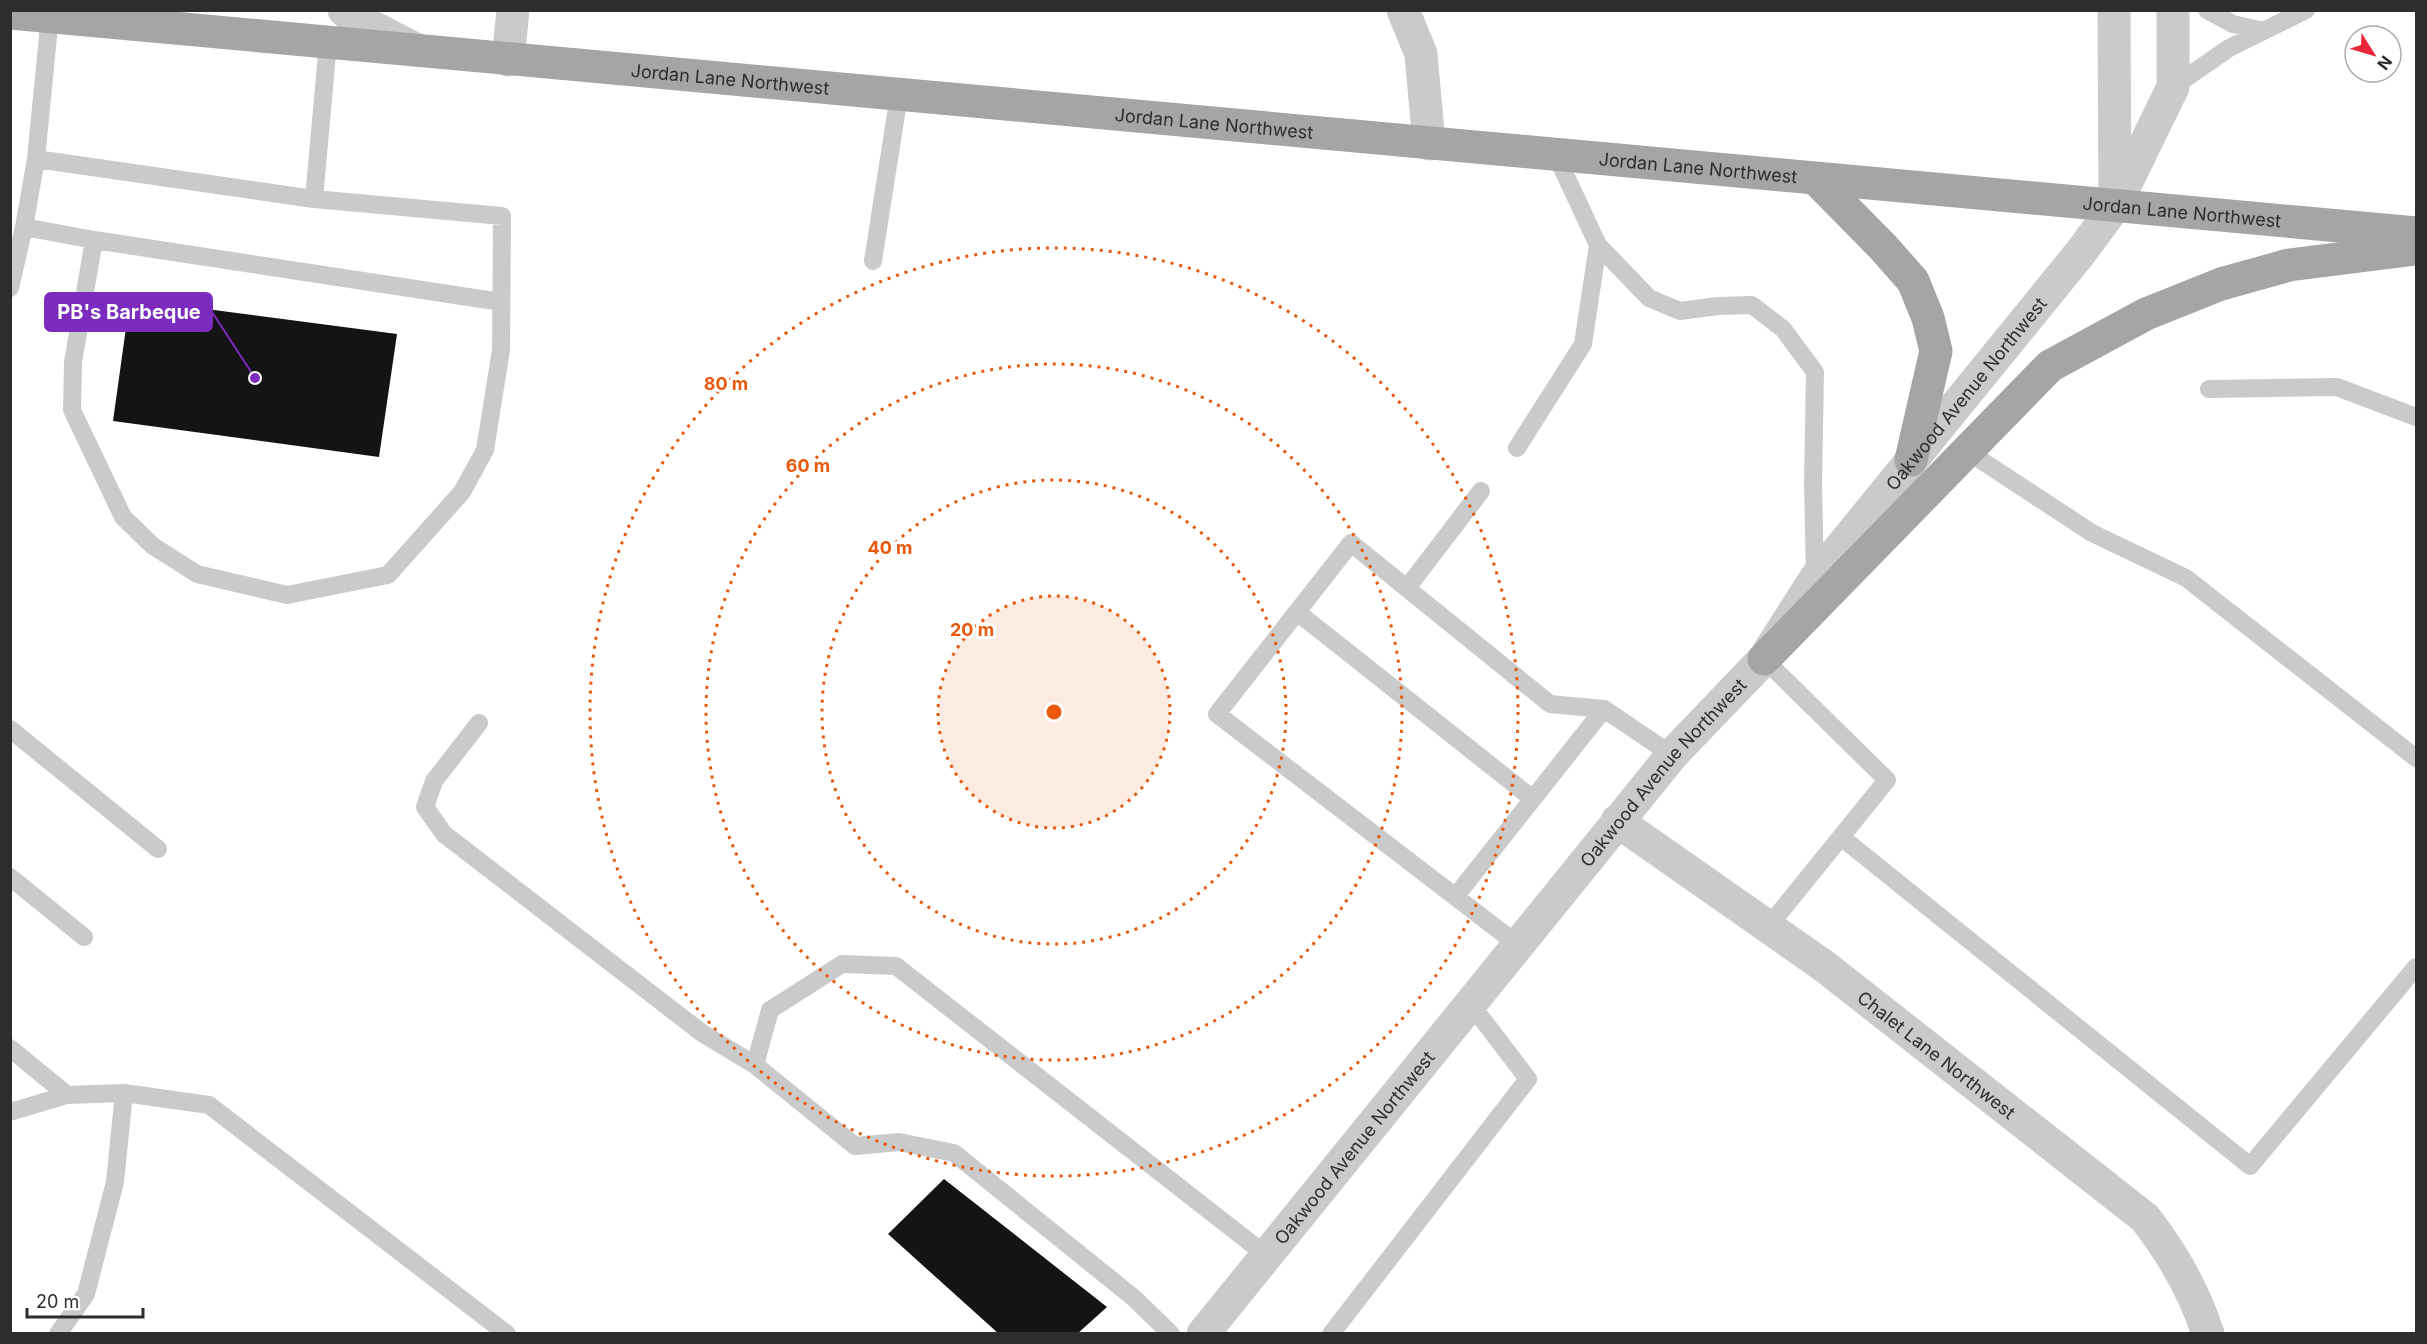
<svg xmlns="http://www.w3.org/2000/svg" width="2427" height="1344" font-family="Inter,sans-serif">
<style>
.building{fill:#141414}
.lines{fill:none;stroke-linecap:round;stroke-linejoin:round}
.service{stroke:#cacaca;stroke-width:18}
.minor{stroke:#cacaca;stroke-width:33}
.tertiary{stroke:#cacaca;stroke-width:33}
.primary{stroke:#a5a5a5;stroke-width:33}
.ring{fill:none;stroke:#e8590c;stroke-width:3;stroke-dasharray:3 6}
.labels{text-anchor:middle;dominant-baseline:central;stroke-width:6;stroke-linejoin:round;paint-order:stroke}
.street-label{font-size:18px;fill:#2d2d2d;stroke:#fff}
.centre{fill:#e8590c;stroke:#fff;stroke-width:3}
.ring-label{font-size:18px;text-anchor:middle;font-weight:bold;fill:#e8590c;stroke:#fff;stroke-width:6;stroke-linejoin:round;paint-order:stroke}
.leader{fill:none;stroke:#7b2cbf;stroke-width:2}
.callout-dot{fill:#7b2cbf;stroke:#fff;stroke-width:2}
.callout{fill:#7b2cbf;stroke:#7b2cbf;stroke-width:2}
.callout-label{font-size:20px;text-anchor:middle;font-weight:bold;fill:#fff}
</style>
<rect width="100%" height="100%" fill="#fff"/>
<!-- building -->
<path class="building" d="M130,299L397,334L379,457L113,421Z
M944,1179L1107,1307L1077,1334H999L888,1234Z"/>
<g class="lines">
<!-- service -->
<path class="service" d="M2207,10L2233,24L2263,31
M50,16L36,159L314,199L328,43
M2173,87L2229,48L2306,10
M1556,155L1598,245L1649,298L1680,311L1718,306L1752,305L1783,329L1815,372L1813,483L1815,578
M36,159L24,227L94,240
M314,199L502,216L501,350L485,450L462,492L388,575L287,595L197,574L153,546L123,517L72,410L73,362L94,240L501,302
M873,261L899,95
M10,288L24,227
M2209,389L2337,387L2416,417
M1517,448L1583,344L1598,245
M1967,451L2092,533L2186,578L2416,758
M1407,588L1481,491
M1297,612L1533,799
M1764,659L1887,780L1768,927
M479,723L434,781L425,807L444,834L702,1033L755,1065
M10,729L158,849
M1841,837L2250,1166L2416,967
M10,877L84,937
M1455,897L1604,709
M1517,944L1217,714L1351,543L1550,704L1604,709L1672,755
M10,1048L67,1095
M10,1112L67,1095L124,1093L209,1105L507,1334
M58,1334L86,1294L115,1182L124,1093
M1171,1334L1134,1298L954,1153L899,1142L855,1146L755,1065L770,1010L842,964L896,966L1266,1255
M1331,1334L1528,1079L1470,1003"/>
<!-- minor -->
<g class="minor">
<path d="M344,10L351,16L417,50"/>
<path d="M1403,10L1421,54L1429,144"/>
<path d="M2114,10L2115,201"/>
<path d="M508,60L513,10"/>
<path d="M2115,206L2173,87V10"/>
<path id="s1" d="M1617,821L1824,966L2145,1218C2173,1254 2194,1290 2208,1334"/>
</g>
<!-- tertiary -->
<path class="tertiary" id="s2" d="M1203,1334L1672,755L1764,659L1815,579L2081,252L2115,206"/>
<!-- primary -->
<g class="primary">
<path id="s3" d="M10,13L2416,233"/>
<path d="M1816,179L1883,247L1913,281L1928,318L1936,351L1911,460"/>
<path d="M1764,659L2050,366L2146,314L2221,284L2289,265L2416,249"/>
</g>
</g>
<!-- distance rings -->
<circle cx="1054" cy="712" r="116" fill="#e8590c" fill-opacity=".12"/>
<g class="ring">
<circle cx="1054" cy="712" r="116"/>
<circle cx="1054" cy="712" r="232"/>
<circle cx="1054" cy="712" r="348"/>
<circle cx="1054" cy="712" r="464"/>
</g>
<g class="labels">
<!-- street labels -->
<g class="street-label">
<text stroke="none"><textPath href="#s3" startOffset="723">Jordan Lane Northwest</textPath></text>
<text stroke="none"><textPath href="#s3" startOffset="1209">Jordan Lane Northwest</textPath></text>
<text stroke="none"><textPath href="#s3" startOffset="1695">Jordan Lane Northwest</textPath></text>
<text stroke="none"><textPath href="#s3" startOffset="2181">Jordan Lane Northwest</textPath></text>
<text stroke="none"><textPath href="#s2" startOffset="1212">Oakwood Avenue Northwest</textPath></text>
<text stroke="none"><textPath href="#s2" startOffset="726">Oakwood Avenue Northwest</textPath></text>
<text stroke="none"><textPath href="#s1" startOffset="396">Chalet Lane Northwest</textPath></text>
<text stroke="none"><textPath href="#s2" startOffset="240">Oakwood Avenue Northwest</textPath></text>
</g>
</g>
<circle cx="1054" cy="712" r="9" class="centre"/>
<g class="ring-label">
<text x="726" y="390">80 m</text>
<text x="808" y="472">60 m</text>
<text x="890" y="554">40 m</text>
<text x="972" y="636">20 m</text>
</g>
<!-- callouts -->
<path class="leader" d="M255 378L212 312"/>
<circle class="callout-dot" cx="255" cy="378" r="6"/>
<rect class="callout" x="45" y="293" width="167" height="38" rx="6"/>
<g class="callout-label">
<text x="129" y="319">PB's Barbeque</text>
</g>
<!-- border -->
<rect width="2427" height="1344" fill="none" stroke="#2d2d2d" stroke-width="24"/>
<!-- north arrow -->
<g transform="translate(2373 54) rotate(127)"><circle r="28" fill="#ffffff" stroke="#ababab" stroke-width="1.5"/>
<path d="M0-4.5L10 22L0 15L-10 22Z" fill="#ec263b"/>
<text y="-9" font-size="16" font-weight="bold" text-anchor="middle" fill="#2d2d2d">N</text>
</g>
<!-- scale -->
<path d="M27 1308v9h116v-9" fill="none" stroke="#2d2d2d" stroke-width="3"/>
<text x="36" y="1308" font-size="18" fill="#2d2d2d" stroke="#ffffff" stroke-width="4.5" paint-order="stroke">20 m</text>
</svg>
